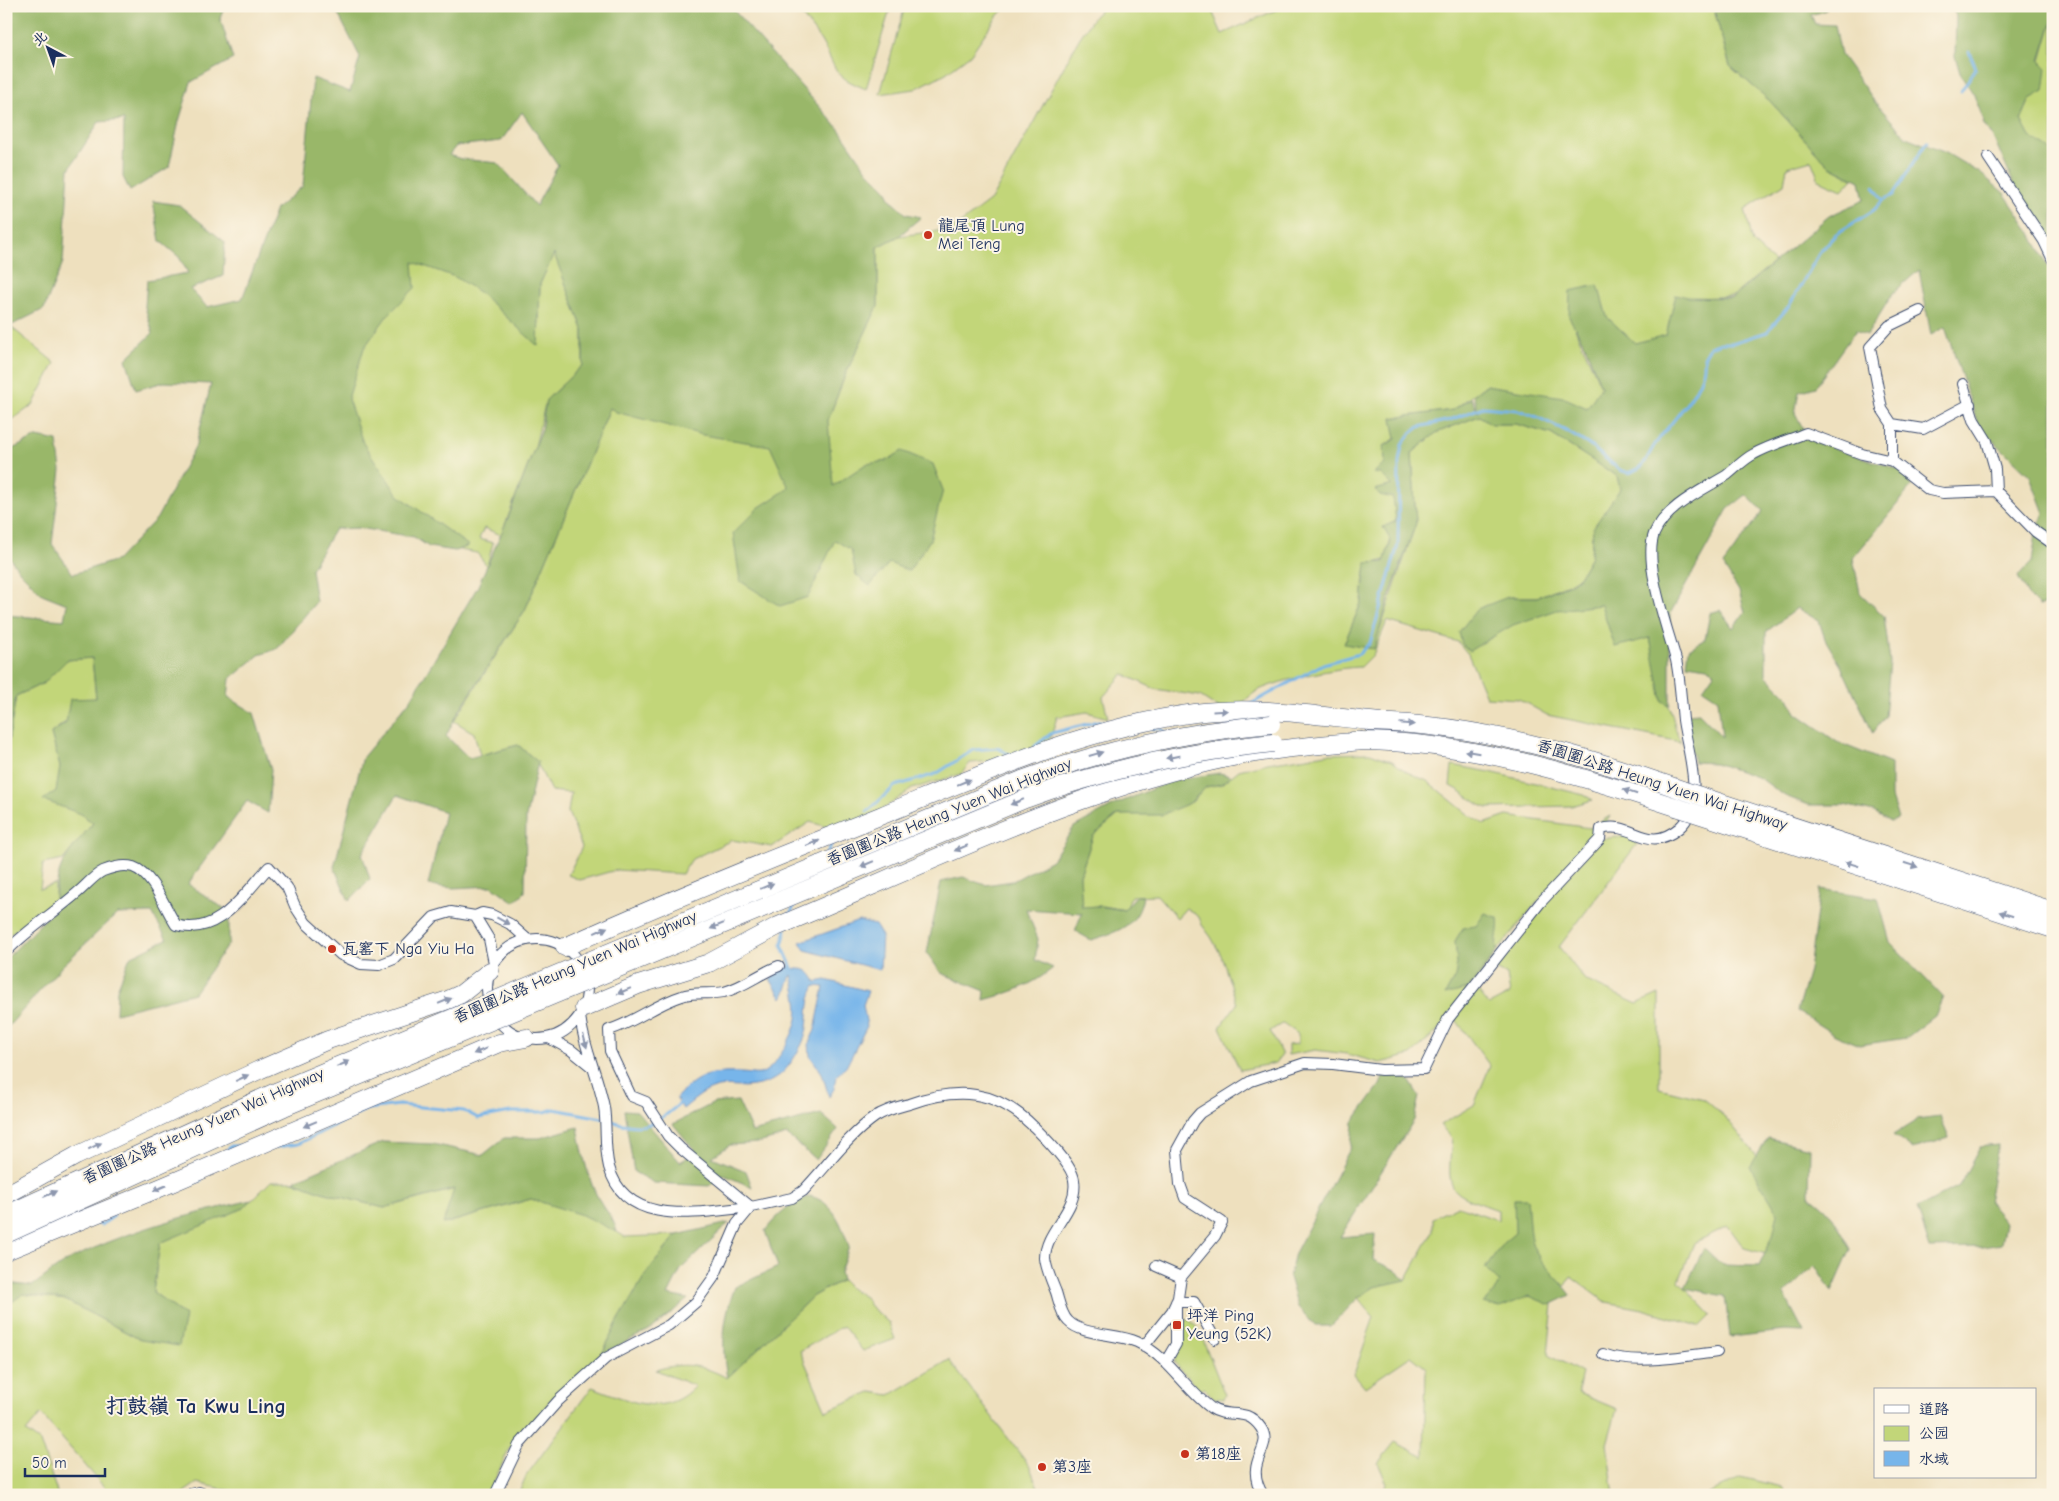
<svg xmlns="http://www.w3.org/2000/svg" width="2059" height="1501" font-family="'Comic Neue','LXGW WenKai TC',sans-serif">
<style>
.green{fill:#c2d679;stroke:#6e826c}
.forest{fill:#99b769;stroke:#5a7364;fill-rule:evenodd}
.water{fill:#77b5ea;stroke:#4972a4}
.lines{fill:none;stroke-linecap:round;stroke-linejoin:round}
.stream{stroke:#77b5ea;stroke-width:3}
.minor-casing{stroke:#3b4a6c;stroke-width:12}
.trunk-casing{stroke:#3b4a6c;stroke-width:19}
.minor{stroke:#fff;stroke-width:10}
.trunk{stroke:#fff;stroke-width:18}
.trunk-bridge-casing{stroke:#3b4a6c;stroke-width:19;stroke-linecap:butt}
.trunk-bridge{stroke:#fff;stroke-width:18}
.oneway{fill:#8d97ae}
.poi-dot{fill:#c8321e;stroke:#fcf5e5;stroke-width:2}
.labels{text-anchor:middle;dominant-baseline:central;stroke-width:4;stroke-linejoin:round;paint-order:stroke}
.poi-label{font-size:16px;fill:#1b2f5e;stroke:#fcf5e5;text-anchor:start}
.street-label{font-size:16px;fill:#1b2f5e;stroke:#fcf5e5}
.district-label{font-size:21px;font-weight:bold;fill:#1b2f5e;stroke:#fcf5e5}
</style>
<rect width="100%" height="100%" fill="#fcf5e5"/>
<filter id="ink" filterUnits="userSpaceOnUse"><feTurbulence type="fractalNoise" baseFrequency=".02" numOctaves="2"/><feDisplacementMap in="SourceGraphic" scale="10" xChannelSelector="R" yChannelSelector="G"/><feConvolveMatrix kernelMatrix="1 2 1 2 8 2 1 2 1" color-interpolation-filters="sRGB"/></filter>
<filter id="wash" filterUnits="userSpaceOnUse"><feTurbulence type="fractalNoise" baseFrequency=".0096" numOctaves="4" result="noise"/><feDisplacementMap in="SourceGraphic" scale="20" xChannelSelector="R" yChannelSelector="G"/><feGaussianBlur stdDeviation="1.12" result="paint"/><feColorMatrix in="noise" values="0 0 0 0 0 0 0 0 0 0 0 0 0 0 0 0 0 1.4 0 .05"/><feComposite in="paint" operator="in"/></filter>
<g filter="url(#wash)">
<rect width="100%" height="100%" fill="#eee0be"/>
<!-- green -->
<path class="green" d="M795,6H891L866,89C831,75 838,70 821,41C813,29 803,17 795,6Z
M905,6H1008L998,15L970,55L946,73L915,89L880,94Z
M1106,6H1210L1222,34L1285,6H1713L1730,66L1770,101L1828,165L1853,178L1842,190L1819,180L1811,160L1787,167L1784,184L1745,209L1753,243L1774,262L1733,296L1683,299L1670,337L1638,346L1573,292L1571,319L1602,389L1584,412L1486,385L1453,410L1394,418L1396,438L1384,446L1394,488L1396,521L1385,560L1366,565L1362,601L1345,642L1374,648L1416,523L1412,453L1436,433L1479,416L1497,424H1516L1551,434L1617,476L1620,489L1592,535L1591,556L1579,577L1568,584L1537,597H1511L1523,619L1558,608L1602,602L1650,638L1664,699C1675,710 1672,728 1681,742L1547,715L1519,699L1486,697L1468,654L1458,642L1387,621L1373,655L1361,667C1338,667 1280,680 1259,690C1247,696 1236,711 1228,720L1226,713L1200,696L1155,689L1123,674L1103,697L1108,718L1087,712L1057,717L1049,743L994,761L970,763L961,774L912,789L840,839L827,827L810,822L772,847L732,840L692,859L682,874L616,870L580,880L568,875L582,847L568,812L571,793L551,791L536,761L518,745L480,755L474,733L454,721L525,610L610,408L828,420L846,373L878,306V247L899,236L953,229L991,200L1079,39L1095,15Z
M2053,19V174L2052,151L2029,137L2021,120L2030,99Z
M450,234L539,323L540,284L554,253L583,329V365L546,400L535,447L501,535L484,528L479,539L493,543L487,566L477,553L460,550L377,506L337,398L393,265Z
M6,323L55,363L33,405L6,424Z
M92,658L96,699L51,733L60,767L77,810L93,823L63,860L43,864L40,889L55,884V903L6,937V755L16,696L44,683L67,660Z
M1370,753L1392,761L1407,772L1427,781L1469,815L1484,824L1507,816L1590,828L1610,816L1599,835L1579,851L1492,957L1474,987L1489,1005L1510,994L1507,975L1489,965L1600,839L1628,836L1637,844L1559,947L1585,980L1637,1004L1659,994V1088L1704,1099L1726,1118L1761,1161L1785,1185L1774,1256L1744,1248L1728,1226L1694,1243L1679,1281L1711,1315L1700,1326L1643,1309L1606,1302L1571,1276L1553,1304L1548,1354L1582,1373L1578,1393L1617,1409L1607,1444L1614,1495H1383L1387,1484L1378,1463L1395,1442L1424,1457L1426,1368L1411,1356L1365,1387L1354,1374L1374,1317L1358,1298L1380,1283L1406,1280L1433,1231V1218L1458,1206L1498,1220V1210C1446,1191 1447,1194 1452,1138L1440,1125L1474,1105L1490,1066L1451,1013L1438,1030L1411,1055L1380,1063L1347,1054L1315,1050L1288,1055V1045L1298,1044V1034L1283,1023L1270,1031L1282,1055L1276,1063L1240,1070L1220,1027L1237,1004L1221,955L1211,937L1202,925L1199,917L1186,908L1177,918L1157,895L1131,896L1126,910L1102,906L1082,908L1079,878L1093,836L1118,815L1161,812L1192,802L1206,787L1221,784L1239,770L1268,763L1327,754Z
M1452,765L1490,772L1584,795L1593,800L1571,806L1488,808C1473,804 1465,791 1450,786Z
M271,1181H293L322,1192L384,1208L455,1189L444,1224L531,1199L584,1211L625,1237L677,1235L647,1272L617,1323L602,1354L552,1399L509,1449L488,1495H247L197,1483L180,1495H111L41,1414L26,1432L40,1442L58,1495H9L6,1483V1306L23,1294L65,1300L141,1340L185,1316L153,1292L160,1243L211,1220L244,1208Z
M842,1280L850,1288L865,1297L870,1306L889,1323L895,1339L863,1351L843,1326L800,1351L826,1411L871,1392L890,1395L949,1360L1030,1467L1041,1495H518L526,1476L592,1387C629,1400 663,1420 695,1386L656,1370C683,1362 701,1364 727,1378L813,1296Z
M1185,1320H1190L1199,1330L1225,1395L1223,1399L1214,1398L1203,1387L1199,1390L1174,1362L1180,1346L1182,1322Z
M1741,1477L1782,1487L1788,1495H1705Z"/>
<!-- forest -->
<path class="forest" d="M6,6H225L220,18L233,59L191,82L179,121L169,167L130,191L123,177L124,120L99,122L69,169L63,262L44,309L10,326L6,323Z
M334,6H730L839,129L867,170L885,188L892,201L906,214L921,217L899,236L878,247V306L846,373L828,420L833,486L866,464L886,461L902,451L933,464L943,490L930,540L909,571L889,563L870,586L856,575L851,550L835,540L808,597L780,606L740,581L733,533L758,508L789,488L770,446L703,435L616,412L610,408L525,610L459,711L446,736L469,758L518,745L538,762L526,817L525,892L514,902L492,886L452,888L428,885L445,812L397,795L362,854L370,879L349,901L334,867L363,757L411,699L478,586L508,518L541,431L546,400L583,365V329L554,254L540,284L538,346L479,292L455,277L413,262L415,288L387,316L364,348L348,399L363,443L398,495L469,546L455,551L429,547L414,537L359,528L335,529L311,569L316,602L277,649L259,655L230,679L228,697L254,713L271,770L268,813L247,801L188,884L229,912V943L194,993L116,1013L117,989L130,957L167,939L152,913L117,914L62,966L6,1029V959L55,909C55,864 66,856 93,823L81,814L43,800L56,791L60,767L51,733L66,723L70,699L96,698L92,658L67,660L44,683L16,696L6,755V615L64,620L67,604L42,594L21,573L6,553V452L37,437L57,441L61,470L52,544L73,574L117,560L157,518L196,445L211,384L164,382L136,390L126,359L153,333L145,307L147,280L188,273L179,257L160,241L153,201L179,205L225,242L223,276L190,289L207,307L242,299L276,209L303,186L313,78L350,92L360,57ZM522,112L558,165L536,206L498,163L461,159L449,155L456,146L501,141Z
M1713,6H1826V10L1811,15L1815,24L1835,25L1841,55L1874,101L1906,137L1946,153L1980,173L2004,193L2031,233L2053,276V603L2039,606L2028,595L2018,577L2032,562L2036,532L2044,513L2030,476L1979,427L1945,327L1931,335L1919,270L1893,293L1867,335L1856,330L1815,387L1799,392L1795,413L1809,440L1900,470L1912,486L1853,558L1860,593L1884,616L1890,662L1885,717L1873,733L1841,666L1825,639L1819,621L1797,608L1766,632V675L1789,698L1796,713L1837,742L1891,764V797L1898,819L1891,822L1874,812L1844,805H1809L1785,796L1760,778L1715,763L1694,762L1685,728L1688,714L1699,713L1722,737L1718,699L1703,689L1714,673L1708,667L1687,664L1689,649L1705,639L1710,613L1720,610L1733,628L1745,612L1739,591L1723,565L1763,511L1746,495L1728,509L1670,614V705L1662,701L1650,638L1615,647L1601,605L1557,610L1513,625L1469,651L1462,644L1459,632L1477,609L1508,597H1537L1570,584L1579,577L1591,556L1593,528L1620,489L1617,476L1551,434L1516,424H1492L1479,416L1436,433L1412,453L1416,523L1390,595L1374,649L1344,644L1362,601L1366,563L1384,562L1391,541L1383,527L1396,521L1393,498L1380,495L1375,490L1392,485L1381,474L1373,473L1385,464L1384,446L1396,439L1392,418L1453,410L1471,398L1478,412L1473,395L1486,385L1563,397L1587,408L1601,387L1585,345L1569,317L1570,291L1598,285L1607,317L1635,343L1666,335L1676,294L1687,297L1732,298L1829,216L1864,200L1860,181L1828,165L1770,101L1730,66Z
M1952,6H2053V19L2040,61L2047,68L2044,91L2030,99L2021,120L2030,137L2053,151V249L2012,180L1995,141L1983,123L1984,121L1974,95L1960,73L1955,56L1956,16Z
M1220,773L1231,776L1221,784L1206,787L1190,803L1161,815H1118L1093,836L1080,875L1082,907L1099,906L1124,910L1136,896H1143C1139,926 1117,932 1091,940L1075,931L1082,913L1026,909L1038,939L1035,960L1053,968C1032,986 1009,993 984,1000L985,991L941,973L927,953L941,882L963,877L985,885L1013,881L1052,860L1074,827L1116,804L1174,780Z
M1820,889L1878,898L1890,942L1943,997L1935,1016L1906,1038L1859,1045L1835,1035L1797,1011L1809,970Z
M1485,913L1498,918C1500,930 1495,939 1497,951L1468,989L1445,995L1455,977L1457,964L1455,941L1463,928L1476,926Z
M1386,1070L1409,1080L1419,1096L1414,1120L1340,1237L1375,1234L1373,1260L1395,1270L1406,1280L1374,1287L1358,1298L1331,1326H1315L1298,1307L1289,1277L1295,1253L1351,1147L1353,1122L1380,1085Z
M738,1101L752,1132L821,1114L838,1129L816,1160L787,1135L758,1143L730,1145L712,1157L746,1171L752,1187L724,1175L709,1186L654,1183L634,1172L624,1110L637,1111L680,1162L696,1152L673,1124L714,1103Z
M1940,1117L1949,1138L1912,1149L1893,1135L1917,1120Z
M578,1127C582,1149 586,1173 596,1194C602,1207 614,1217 617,1232L582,1215L531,1199L443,1224L454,1189L384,1208L322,1192L293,1181L383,1142L433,1144L483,1155L504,1138H540Z
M1768,1138L1810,1148L1809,1195L1831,1214L1851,1249L1832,1292L1815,1265L1784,1294L1804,1332L1784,1331L1730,1337L1725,1296L1685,1288L1704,1248L1722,1265L1759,1266L1773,1236L1778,1213L1750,1167Z
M1998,1145L1988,1202L2005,1222L2001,1244L1983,1247L1930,1248L1917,1208L1959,1186L1980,1147Z
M809,1196C834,1201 842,1226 849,1247L840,1272L842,1280L813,1296L727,1378C721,1345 723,1319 735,1287L778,1267L765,1231C777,1215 791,1204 809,1196Z
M1514,1199H1527C1529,1214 1528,1233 1533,1246C1540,1264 1560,1279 1571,1295L1550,1305L1529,1296L1500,1308L1483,1303L1493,1294L1499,1282L1485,1268L1503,1243L1515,1233Z
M252,1200L244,1208L160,1243L153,1292L185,1316L179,1346L141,1340L65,1300L23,1294L6,1306L7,1283L32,1286C45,1277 59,1265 73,1258C130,1230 191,1214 252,1200Z
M729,1223L681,1269L668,1295L688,1299L653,1328L602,1354L617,1323L647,1272L677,1235Z"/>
<!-- water -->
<path class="water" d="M859,921L875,925L882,936L880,970L805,950L800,942Z
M785,964C798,975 806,961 816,982L826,980L868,991L863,1005L867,1026L846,1067L836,1076L834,1089L829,1097L822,1073L810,1056L809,1043L815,1030L824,987L815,986C804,1004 812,1025 802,1044C786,1074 775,1086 741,1087C733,1087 722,1085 715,1088C702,1092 693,1101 683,1109L676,1098C698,1074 710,1072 741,1073C747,1073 755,1075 760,1074C771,1070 776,1061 782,1052C802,1019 800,1012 792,975C787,981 788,989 782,998L770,979L775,976L779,966Z"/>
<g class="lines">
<!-- stream -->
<path class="stream" d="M1961,91L1976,68L1969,52
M1874,187L1883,200
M1251,704L1323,664L1359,654L1370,643L1398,545L1399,462L1402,445L1410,434L1419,427L1450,420L1483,407L1518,410L1537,417L1566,431L1589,445L1620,470L1629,473C1633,471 1639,469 1642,466C1647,460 1650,452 1654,446C1669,423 1709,386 1704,357L1710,347L1721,343H1732L1767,332L1789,306L1820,252L1836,234L1874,210L1883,200L1893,195L1927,142
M1151,728L1162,729L1166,733
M1035,746L1052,733L1099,721L1110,723
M867,812L895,786L936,774L973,750L998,748L1012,756
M826,854L833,842
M790,914L796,902
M786,930L782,945L793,970
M608,1120C646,1132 653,1126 683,1101
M276,1147L298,1144L367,1109L399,1105L464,1111L478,1118L511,1112H545L554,1109L602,1118
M226,1151L231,1146H240
M188,1184L201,1180
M94,1222L101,1225L114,1216"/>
</g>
</g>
<g filter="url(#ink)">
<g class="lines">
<defs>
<path id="minor" d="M1988,157L2044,241L2053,260
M1963,384L1974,420L1987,441L1995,469L1996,491
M1892,424L1923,429L1970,404
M1892,461V424L1882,409L1870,347L1889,326L1920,311
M475,916L489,939L494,963
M487 989a50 50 0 1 1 100 0a50 50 0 1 1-100 0Z
M6,952C28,929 53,914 77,893C86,886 93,876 103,871C113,867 123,864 133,867C153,874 165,908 176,925C218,937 243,895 269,867L287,887L295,906L306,923L341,955L361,964L379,965L394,959L434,917L451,912L475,916L482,913L492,915L510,924L528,940
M580,1015C583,1047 598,1075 604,1107C607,1127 604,1147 609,1167C626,1230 703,1211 751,1207
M549,1038L571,1050L592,1067
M751,1207L680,1148L668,1136L646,1102L631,1096L610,1051L609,1030C635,1022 656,1004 682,996C695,991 710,995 724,992C744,987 760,973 779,966
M1156,1266L1181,1277
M1144,1346L1172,1311L1178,1298L1181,1277L1215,1236L1222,1222L1185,1198L1180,1184L1177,1150L1193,1121L1200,1113L1251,1081L1305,1063L1333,1064L1381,1070L1424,1069L1448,1019L1540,903L1600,839L1601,829C1634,820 1646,855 1679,828C1707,805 1687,750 1683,720C1681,700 1680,679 1676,660C1668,630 1643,563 1654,534C1666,506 1703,490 1727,475C1736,468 1744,459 1754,454C1770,445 1789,440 1806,433L1862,454L1892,461L1929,490L1943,493L1996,491L2036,532L2053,544
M1603,1354C1635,1366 1684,1356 1717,1352
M1166,1361L1176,1344V1302H1194L1215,1339
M185,1495L199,1492L207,1495
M495,1495L519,1445L558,1401L606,1358L669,1325L696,1302L714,1277L737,1224L751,1207L792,1198L803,1191C825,1168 849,1135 875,1117C885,1110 898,1107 909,1104C957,1087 996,1089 1034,1127C1045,1138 1072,1164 1074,1180C1079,1210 1045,1230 1045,1258C1046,1269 1052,1282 1056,1292C1059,1301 1061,1314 1068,1321C1082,1336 1118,1333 1137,1342C1169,1357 1184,1388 1211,1408C1228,1420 1245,1405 1261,1428C1275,1449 1242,1460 1263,1495"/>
<path id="trunk" d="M1369,722C1477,724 1581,754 1682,790
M1352,741C1464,740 1572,773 1676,807
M565,947C669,900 774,858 880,816C983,774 1084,728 1195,713C1256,705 1319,716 1380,722
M584,1008L638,985L709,963L776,927L809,913C940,857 1070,795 1209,762C1258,750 1312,746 1362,741
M6,1195L76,1156L259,1070L328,1040L448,1000L461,994L490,971
M6,1251L162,1187L499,1043L526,1038"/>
</defs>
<!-- minor casing -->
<use href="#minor" class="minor-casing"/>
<!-- trunk casing -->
<use href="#trunk" class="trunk-casing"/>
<!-- minor -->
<use href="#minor" class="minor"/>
<!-- trunk -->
<use href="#trunk" class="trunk"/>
<defs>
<path id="trunk-bridge" d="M1682,790L2053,911
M1676,807L2053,929
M6,1215L278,1091L1022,780C1103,750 1185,732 1271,724
M6,1234L284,1107L1025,799C1106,769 1188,752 1273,743"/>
</defs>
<!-- trunk-bridge casing -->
<use href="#trunk-bridge" class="trunk-bridge-casing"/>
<!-- trunk-bridge -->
<use href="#trunk-bridge" class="trunk-bridge"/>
</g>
<!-- one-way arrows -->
<defs><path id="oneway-solid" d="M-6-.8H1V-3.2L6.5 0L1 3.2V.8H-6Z" transform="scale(1.25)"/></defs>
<g class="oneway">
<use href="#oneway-solid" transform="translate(1220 711) rotate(-3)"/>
<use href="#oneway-solid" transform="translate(1407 724) rotate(5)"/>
<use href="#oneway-solid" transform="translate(1472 752) rotate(-171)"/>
<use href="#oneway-solid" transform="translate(1096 754) rotate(-16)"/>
<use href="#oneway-solid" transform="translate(1173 757) rotate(169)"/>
<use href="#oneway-solid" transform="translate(964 782) rotate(-22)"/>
<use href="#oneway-solid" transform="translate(1630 792) rotate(-162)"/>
<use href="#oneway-solid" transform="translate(1017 802) rotate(158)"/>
<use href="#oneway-solid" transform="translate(813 843) rotate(-22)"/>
<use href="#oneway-solid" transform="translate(961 848) rotate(157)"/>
<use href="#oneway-solid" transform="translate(867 864) rotate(157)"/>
<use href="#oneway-solid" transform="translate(1852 864) rotate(-162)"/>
<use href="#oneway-solid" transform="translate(1911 865) rotate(18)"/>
<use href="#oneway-solid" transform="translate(767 886) rotate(-23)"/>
<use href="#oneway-solid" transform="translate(2006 914) rotate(-162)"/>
<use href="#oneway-solid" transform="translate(503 921) rotate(29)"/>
<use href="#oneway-solid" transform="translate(717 926) rotate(157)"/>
<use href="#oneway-solid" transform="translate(601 930) rotate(-24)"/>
<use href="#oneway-solid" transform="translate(624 991) rotate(157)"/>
<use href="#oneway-solid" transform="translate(445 1001) rotate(-22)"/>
<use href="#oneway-solid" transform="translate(585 1041) rotate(75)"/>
<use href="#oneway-solid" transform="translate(480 1051) rotate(157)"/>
<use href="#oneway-solid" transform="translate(343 1064) rotate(-23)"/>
<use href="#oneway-solid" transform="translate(242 1078) rotate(-25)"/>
<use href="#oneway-solid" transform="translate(310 1124) rotate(157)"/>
<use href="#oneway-solid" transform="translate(95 1146) rotate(-26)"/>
<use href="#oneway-solid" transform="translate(160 1188) rotate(157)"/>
<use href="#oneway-solid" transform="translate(50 1194) rotate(-25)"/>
</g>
</g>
<!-- markers -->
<g class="poi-dot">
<circle cx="928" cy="235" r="5"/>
<circle cx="332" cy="949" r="5"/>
<rect x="1172" y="1320" width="10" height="10" rx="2.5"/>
<circle cx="1185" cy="1454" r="5"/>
<circle cx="1042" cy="1467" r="5"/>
</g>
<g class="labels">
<!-- poi labels -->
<g class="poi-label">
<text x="938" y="226">龍尾頂 Lung<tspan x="938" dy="18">Mei Teng</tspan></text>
<text x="342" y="949">瓦窰下 Nga Yiu Ha</text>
<text x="1187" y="1316">坪洋 Ping<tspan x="1187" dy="18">Yeung (52K)</tspan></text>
<text x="1195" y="1454">第18座</text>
<text x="1052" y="1467">第3座</text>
</g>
<!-- street labels -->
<g class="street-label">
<text transform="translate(1662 785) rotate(18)">香園圍公路 Heung Yuen Wai Highway</text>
<text transform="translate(949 812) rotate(-22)">香園圍公路 Heung Yuen Wai Highway</text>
<text transform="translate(575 967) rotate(-23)">香園圍公路 Heung Yuen Wai Highway</text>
<text transform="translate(203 1126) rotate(-24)">香園圍公路 Heung Yuen Wai Highway</text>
</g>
<!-- district labels -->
<g class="district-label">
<text x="196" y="1406">打鼓嶺 Ta Kwu Ling</text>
</g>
</g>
<!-- margin -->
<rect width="2059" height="1501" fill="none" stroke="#fcf5e5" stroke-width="25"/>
<!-- legend -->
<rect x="1874" y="1388" width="162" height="90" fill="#fcf5e5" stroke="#a2a6af"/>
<rect x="1884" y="1405" width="25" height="8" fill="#ffffff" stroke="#a2a6af"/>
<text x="1919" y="1414" font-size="15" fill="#1b2f5e">道路</text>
<rect x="1884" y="1426" width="25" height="15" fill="#c2d679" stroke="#a2a6af"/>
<text x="1919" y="1438" font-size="15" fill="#1b2f5e">公园</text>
<rect x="1884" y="1451" width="25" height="15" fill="#77b5ea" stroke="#a2a6af"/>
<text x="1919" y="1464" font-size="15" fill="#1b2f5e">水域</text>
<!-- north arrow -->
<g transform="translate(48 48) rotate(319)" stroke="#fcf5e5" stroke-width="4" paint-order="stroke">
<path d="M0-4L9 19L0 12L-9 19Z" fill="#1b2f5e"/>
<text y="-8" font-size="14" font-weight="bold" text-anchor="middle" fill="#1b2f5e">北</text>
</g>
<!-- scale -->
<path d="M25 1468v8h80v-8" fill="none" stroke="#1b2f5e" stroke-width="2.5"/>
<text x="32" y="1468" font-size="15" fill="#1b2f5e" stroke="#fcf5e5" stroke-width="4" paint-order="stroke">50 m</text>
</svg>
